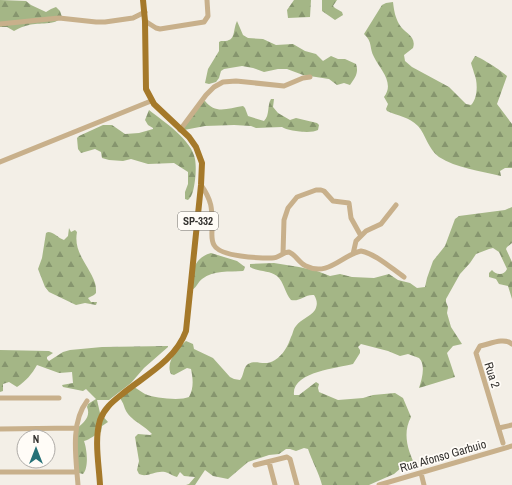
<svg xmlns="http://www.w3.org/2000/svg" width="512" height="485" font-family="'Archivo Narrow',sans-serif">
<style>
.forest{fill:url(#forest-firs)}
.lines{fill:none;stroke-linecap:round;stroke-linejoin:round}
.minor{stroke:#c8b08b;stroke-width:5}
.major{stroke:#a5792a;stroke-width:6}
.labels{text-anchor:middle;dominant-baseline:central;stroke-width:3.5;stroke-linejoin:round;paint-order:stroke}
.shield{fill:#fffcf7;stroke:#716f6b;stroke-width:1}
.shield-label{font-size:11px;font-weight:bold;fill:#34322f}
.street-label{font-size:12px;fill:#34322f;stroke:#fffcf7}
</style>
<defs>
<pattern id="forest-firs" width="22" height="20" patternUnits="userSpaceOnUse"><rect width="22" height="20" fill="#a4b686"/><path d="M5 1l3.5 6h-7zM16 11l3.5 6h-7z" fill="#86956e"/></pattern>
</defs>
<rect width="100%" height="100%" fill="#f3efe7"/>
<!-- forest -->
<path class="forest" d="M0,0L26,1L31,5L46,12L51,9L56,7L60,11L62,17C55,26 39,22 29,25C24,26 19,28 14,31L7,27H0Z
M294,0H311L310,17L288,18L287,10Z
M322,0H337L333,6L335,8L342,12L343,15L335,20L322,11Z
M393,2C394,11 395,16 399,24C404,33 417,36 413,48L404,55L405,61L412,67L449,87L466,104L471,105C478,98 478,82 474,73C473,69 472,67 471,63L475,56C480,57 502,71 507,76L497,104L512,124V168H505L500,171L501,176C481,171 456,168 439,157C428,149 426,135 418,126C409,117 398,116 387,111L386,109L388,104L384,97C395,83 380,69 374,57C369,48 373,42 364,34L382,5L386,3Z
M237,21L243,35L248,38L263,39L276,45L293,44L305,51L316,54L323,61L331,56L338,59H345L356,64C359,73 355,78 350,85L344,83L337,85L329,79L303,75L287,69H278L264,72L253,68L242,66L224,69L221,71L219,78L216,82L209,84L205,83L208,69L219,51V42L221,41C237,42 232,32 237,21Z
M271,99H274L273,107L278,113L290,120L296,118L317,123L319,125L318,130C311,134 288,131 282,127L256,128L251,126L234,125L205,126L184,130V123L202,101H205C216,115 228,108 243,106L245,108L248,116L264,121C270,115 267,105 271,99Z
M149,110C163,121 192,140 195,159C196,165 196,173 195,180C194,187 193,196 188,200L185,199V192L188,184V172L174,163L148,164L131,159L123,161L109,160L102,158L101,152L95,149L81,153L78,149L77,138L79,136L103,125H112L125,134L139,133L153,129V128L148,125L145,120Z
M512,207V243L507,247L506,249L512,262V299L508,286L499,284L496,279L489,277V273L492,270C496,275 504,276 507,269L499,252L493,248L489,249L476,254L470,263L460,274L446,299V302L448,307L447,313L451,327L462,344L453,346L447,353L455,377L419,388C422,379 426,365 419,358L408,354L400,356L388,351L361,344L358,347L360,350V353L353,364C338,368 291,372 294,395H299L316,382L319,384L318,388L319,392L338,400L363,398L373,395L395,393L403,398L411,417C402,434 408,451 416,467L411,468L401,462L400,464L401,468L394,474L369,485H322C319,473 312,461 308,449L304,448L296,451L290,449H286L279,454L269,455L248,462L228,479L213,476L205,470L195,485H186L189,484L195,477L184,476L180,472L177,477C173,476 169,473 165,472C156,470 147,478 139,474L137,470L139,461L135,437L138,434L150,435L152,434C142,423 128,420 124,406C123,402 121,401 120,397L134,387C138,389 141,392 145,394C154,398 180,401 189,397C194,388 193,379 191,369L187,368L174,375L171,374C165,362 178,348 186,341L193,344L194,349L213,358L230,377L234,379L240,380C244,376 243,367 248,364C257,359 264,367 275,360C283,355 288,346 291,337C293,334 293,329 296,326C301,319 310,317 315,310C318,304 317,300 314,295C305,294 300,302 291,300C285,293 284,282 277,276C270,270 258,272 250,267V264L274,263L299,267L317,271L330,276L340,274L352,277L374,278L389,274L398,280L410,283L417,288L425,287L427,278L433,261L445,246L455,219L459,216L505,210Z
M69,228L71,232L75,230L77,232C73,253 89,265 95,283C96,286 96,290 96,293L94,295L88,298L91,302H97L96,305L85,303L76,305L49,292L45,287L38,269L42,258L46,233L48,232C54,232 58,238 64,240L68,236Z
M211,253L237,261L245,267L244,270L243,271C229,272 214,270 202,279C198,282 197,287 192,290C191,274 193,258 211,253Z
M168,346V347L144,368L131,383L109,400H97L100,413L108,422L102,426L101,432C94,435 91,439 84,441C87,449 89,468 83,474L79,473L76,461L77,428C84,423 91,416 87,407L88,404L96,399L86,389L83,391L63,387L62,385L73,383L72,372L59,373L37,365C32,374 26,381 17,387L9,382L3,384V391L0,392V350L49,351L53,353L47,357V359L49,361L63,352L70,350L102,347Z"/>
<g class="lines">
<!-- minor -->
<path class="minor" d="M145,21L156,28L160,29L204,22L208,16L207,0
M0,24L59,18L96,22H105L133,18L145,12
M180,130L206,95L214,87L223,82L236,81L284,86L303,78L310,77
M0,162L151,101
M201,185C213,202 212,210 212,229C212,234 211,240 214,245C220,257 260,258 272,258C279,258 283,252 289,252C296,255 299,263 306,266C328,277 342,255 361,251C376,254 391,268 404,277
M283,254L284,220L288,208L297,197L316,190H321L324,191L333,201L349,203L351,218L361,236
M353,254L356,241L366,231L381,224L396,205
M0,398H59
M499,428L512,425
M0,429L75,428
M503,443L476,353L480,346C490,344 504,337 512,344
M269,462L275,485
M255,465L287,457L290,459L297,485
M0,472H77
M421,473L424,485
M78,485C76,458 70,423 87,401
M379,485L512,446"/>
<!-- major -->
<path class="major" d="M100,485C99,465 94,440 100,420C104,409 112,402 121,395C144,376 175,361 186,331L201,185L202,163L196,147L189,137L154,104L146,89L145,21L143,0"/>
</g>
<g class="labels">
<!-- shield labels -->
<rect class="shield" x="178" y="212" width="40" height="18" rx="3"/>
<g class="shield-label">
<text x="198" y="221">SP-332</text>
</g>
<!-- street labels -->
<g class="street-label">
<text transform="translate(492 375) rotate(72)">Rua 2</text>
<text transform="translate(443 456) rotate(-16)">Rua Afonso Garbuio</text>
</g>
</g>
<!-- north arrow -->
<g transform="translate(36 449)"><circle r="19" fill="#fffcf7" stroke="#aeaba7"/>
<path d="M0-3L7 15L0 10L-7 15Z" fill="#267177"/>
<text y="-6" font-size="11" font-weight="bold" text-anchor="middle" fill="#34322f">N</text>
</g>
</svg>
